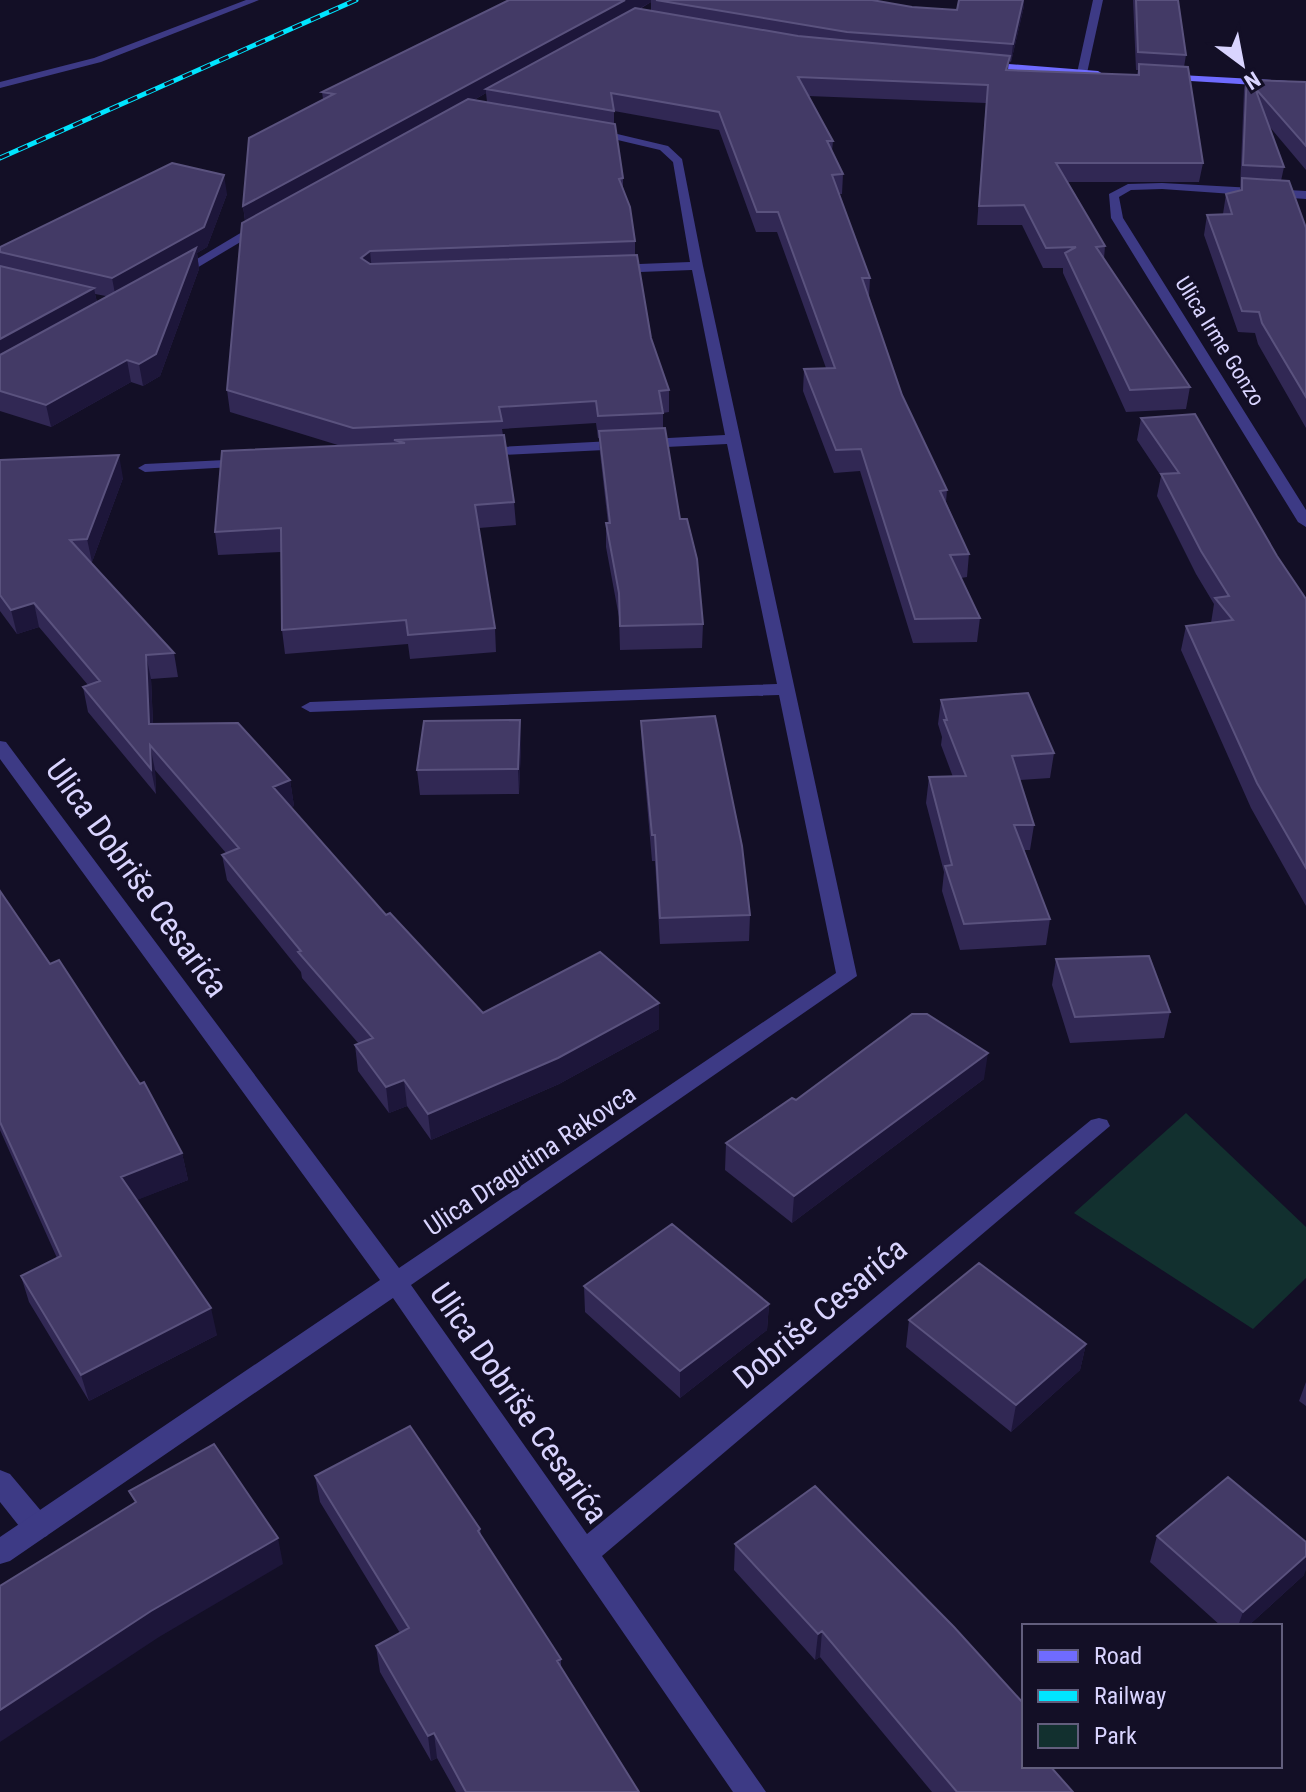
<svg xmlns="http://www.w3.org/2000/svg" width="1306" height="1792" font-family="'Roboto Condensed',sans-serif">
<style>
.green{fill:#12302f}
.lines{fill:none;stroke-linecap:round;stroke-linejoin:round}
.lane{fill:#3d3a85;fill-rule:evenodd}
.street{fill:#3d3a85;fill-rule:evenodd}
.secondary{fill:#6f6bff;fill-rule:evenodd}
.rail-casing{stroke:#00e5ff;stroke-width:5}
.rail{stroke:#130f26;stroke-width:3;stroke-dasharray:10;stroke-linecap:butt}
.wall{fill:#312854;fill-rule:evenodd}
.shaded-wall{fill:#1d163a}
.building{fill:#433a66;stroke:#5a527e;stroke-width:2}
.labels{text-anchor:middle;dominant-baseline:central;stroke-width:6;stroke-linejoin:round;paint-order:stroke}
.far-street-label{font-size:22px;fill:#d9d4ff;stroke:#130f26}
.street-label{font-size:26px;fill:#d9d4ff;stroke:#130f26}
.near-street-label{font-size:32px;fill:#d9d4ff;stroke:#130f26}
</style>
<rect width="100%" height="100%" fill="#130f26"/>
<!-- green -->
<path class="green" d="M1186,1113L1306,1227V1278L1253,1329L1074,1213Z"/>
<g class="lines">
<!-- lane -->
<path class="lane" d="M246,0H259L101,62L0,88V82L94,58Z
M0,1470L10,1474L47,1518L51,1527L47,1536L37,1539L27,1536L0,1502Z"/>
<!-- street -->
<path class="street" d="M1093,0H1103L1087,73L1082,76L1077,73Z
M592,128L668,146L682,159L703,266L857,976L411,1285L587,1534L1091,1120L1099,1118L1107,1120L1110,1126L602,1556L766,1792H733L393,1298L10,1561L0,1564V1537L380,1280L0,759V741L6,742L399,1268L836,973L779,695L310,712L301,707L310,702L777,684L727,444L481,456L474,452L481,448L725,435L692,270L614,273L608,269L614,265L690,262L673,162L660,150L588,133L587,131Z
M1162,183L1306,191V199L1162,189L1131,190L1119,197L1123,218L1306,510V527L1298,522L1111,218L1109,194L1128,184Z
M259,222L269,225L180,278L170,275Z
M245,459L252,463L250,466L145,472L138,468L145,464Z"/>
<!-- secondary -->
<path class="secondary" d="M983,62L1098,71L1103,74L1098,77L979,67L978,65Z
M1162,74L1306,82V88L1158,79V75Z"/>
<defs>
<path id="rail" d="M0,158L356,0"/>
</defs>
<!-- rail casing -->
<use href="#rail" class="rail-casing"/>
<!-- rail -->
<use href="#rail" class="rail"/>
</g>
<!-- wall -->
<path class="wall" d="M509,0H872L912,7L957,10L1024,6L1011,62L1009,61L1008,70L1137,75L1138,70H1136L1133,0H1178L1186,55L1184,67L1203,163L1199,182H1068L1105,246L1104,259L1190,387L1186,409L1126,412L1063,273V268H1043L1022,225H977L986,103L808,96L833,141L832,151L843,174L842,194H839L870,278L869,297L902,395L947,490L946,502L969,554L967,577L961,578L980,618L977,642L913,643L860,471L834,473L803,391L804,369L826,368L777,232H756L719,130L614,111V123L623,178V187L635,241V255L651,338L669,390V412L663,413V428L680,519L703,624L702,648L620,650L619,617L606,547V523H608L600,453L599,438H598L596,423L502,429L514,502L516,525L479,528L495,628L496,652L410,659L408,644L285,654L282,630L281,552L218,555L215,532L341,446L230,412L227,390L245,221L243,206L323,99L322,92ZM651,2V11L640,9ZM486,93L487,102L474,100Z
M1247,71L1252,80L1306,82V170L1269,126L1284,167L1281,181L1306,228V428L1258,344L1255,333L1238,332L1204,235L1207,215L1223,214L1226,194L1240,190L1244,89Z
M227,194L207,247L197,253L199,269L160,376L143,386L131,382L51,427L0,411V252ZM95,294L106,296L108,297L97,302Z
M1141,418L1277,556L1306,599V906L1251,808L1181,650L1186,626L1211,623L1214,604L1196,574L1157,496L1161,476L1137,440Z
M0,460L123,478L92,562H91L174,653L178,677L151,679L153,724L290,780L294,806L290,807L386,915L483,1013L659,1003V1029L559,1084L431,1140L407,1106L389,1113L358,1071L355,1045L359,1044L302,978L301,972L227,880L222,855L226,853L155,770L156,794L88,712L83,687L88,685L39,627L17,634L0,611Z
M941,700L1054,753L1050,778L1020,780L1034,825L1030,850H1024L1050,919L1046,945L960,950L942,891L944,872L926,803L929,777H953L941,745L942,737L938,724Z
M641,721L750,915L749,941L660,944L655,861H652L642,746Z
M521,745L519,794L420,795L417,770Z
M0,891L182,1153L188,1180L136,1200L217,1335L89,1401L29,1302L21,1276L57,1258L0,1130Z
M1056,959L1170,1012L1164,1038L1070,1043L1052,985Z
M984,1079L792,1223L725,1170L726,1143L796,1100Z
M584,1286L769,1304L767,1330L680,1398L585,1312Z
M909,1320L1086,1344L1080,1370L1011,1432L906,1347Z
M1306,1382V1406L1299,1401Z
M315,1476L480,1529L481,1535L561,1659V1667L639,1792H456L437,1758L431,1761L380,1672L376,1646L400,1633L320,1502Z
M1157,1536L1304,1575L1248,1626H1221L1150,1562Z
M735,1544L1024,1766L1073,1792H932L820,1657L815,1660L734,1570Z"/>
<!-- shaded-wall -->
<path class="shaded-wall" d="M625,0H651V2L492,90L486,89V93L246,226L243,206Z
M1023,0H1024V6L1011,62L1013,44Z
M224,175L227,194L207,247L197,253L199,269L160,376L143,386L139,364L116,299L112,278Z
M370,251L372,271L361,258Z
M94,288L98,309L0,364V339Z
M127,360L131,382L51,427L46,405Z
M119,455L123,478L92,562L87,539Z
M34,603L39,627L17,634L11,610Z
M146,655L151,679L154,749L149,724Z
M520,720L521,745L519,794L518,769Z
M150,745L155,770L156,794L151,769Z
M290,780L294,806L277,812L273,787Z
M659,1003V1029L559,1084L431,1140L428,1114Z
M988,1053L984,1079L792,1223L794,1196Z
M404,1080L407,1106L389,1113L386,1087Z
M182,1153L188,1180L127,1204L121,1177Z
M769,1304L767,1330L680,1398V1371Z
M211,1308L217,1335L89,1401L81,1375Z
M1086,1344L1080,1370L1011,1432L1016,1405Z
M278,1538L283,1564L159,1637L0,1742V1710L151,1611Z
M1306,1556V1570L1304,1575L1248,1626H1238L1243,1612Z
M822,1631L820,1657L815,1660L818,1634Z
M434,1733L437,1758L431,1761L428,1736Z"/>
<!-- building -->
<path class="building" d="M509,0H625L243,206L249,138L334,94L322,92Z
M656,0H872L912,7L957,10L959,0H1023L1013,44L847,32Z
M1136,0H1178L1186,55L1138,52Z
M635,8L798,36L1010,56L1006,70L1139,75V64L1188,67L1203,163H1056L1105,246L1096,247L1190,387L1130,390L1065,253L1076,247L1046,248L1024,205L979,206L988,85L798,77L833,141H827L843,174L832,175L870,278H862L902,395L947,490L940,491L969,554L950,555L980,618L915,619L861,449L836,450L804,369L835,368L778,212H757L719,112L611,93L614,111L486,89Z
M1247,71L1252,80L1306,82V146L1255,88L1284,167L1243,165Z
M468,99L615,124L623,178L619,179L630,207L635,241L370,251L361,258L370,264L637,255L651,338L669,390L659,391L663,413L598,416L596,401L499,407L502,421L353,428L227,390L242,223Z
M172,163L224,175L204,227L112,278L0,252V247Z
M1242,178L1289,181L1306,228V397L1262,323L1259,312L1242,311L1207,215L1232,214L1226,194L1242,190Z
M196,248L156,354L139,364L127,360L46,405L0,391V355Z
M0,266L94,288L0,339Z
M1195,414L1277,556L1306,599V868L1257,783L1186,626L1233,620L1215,598L1229,596L1201,551L1161,474L1179,473L1141,418Z
M665,428L680,519H687L697,559L703,624L620,626L619,593L606,523H610L599,431Z
M504,435L514,502L475,505L495,628L408,635L406,620L282,630L281,528L215,532L222,451L405,443L394,440Z
M119,455L87,539L70,540L174,653L146,655L149,724L238,723L290,780L273,787L386,915L390,913L483,1013L600,952L659,1003L558,1058L428,1114L404,1080L386,1087L355,1045L373,1038L298,952L301,951L222,855L239,848L150,745L151,769L83,687L100,681L34,603L11,610L0,595V460Z
M1028,693L1054,753L1012,756L1034,825H1014L1050,919L964,924L945,866L952,865L929,777L966,776L944,720H947L941,700Z
M715,716L742,846L750,915L660,918L655,835H652L641,721Z
M520,720L518,769L417,770L424,721Z
M0,891L50,964L59,960L140,1084L144,1082L182,1153L121,1177L211,1308L81,1375L21,1276L61,1256L0,1122Z
M1149,956L1170,1012L1075,1017L1056,959Z
M912,1014H927L988,1053L794,1196L726,1143L792,1098L796,1100Z
M672,1224L769,1304L680,1371L584,1286Z
M979,1263L1086,1344L1016,1405L909,1320Z
M410,1426L480,1529L478,1531L561,1659L557,1661L639,1792H466L434,1733L428,1736L376,1646L409,1628L315,1476Z
M214,1444L278,1538L151,1611L0,1710V1586L136,1502L129,1491Z
M1228,1477L1306,1542V1556L1243,1612L1157,1536Z
M815,1486L954,1627L1024,1704V1766H1050L1073,1792H957L822,1631L818,1634L735,1544Z"/>
<g class="labels">
<!-- far-street labels -->
<g class="far-street-label">
<text transform="translate(1220 341) rotate(58)">Ulica Irme Gonzo</text>
</g>
<!-- street labels -->
<g class="street-label">
<text transform="translate(530 1160) rotate(-34)">Ulica Dragutina Rakovca</text>
</g>
<!-- near-street labels -->
<g class="near-street-label">
<text transform="translate(137 878) rotate(54)">Ulica Dobriše Cesarića</text>
<text transform="translate(820 1313) rotate(-40)">Dobriše Cesarića</text>
<text transform="translate(519 1403) rotate(55)">Ulica Dobriše Cesarića</text>
</g>
</g>
<!-- legend -->
<rect x="1022" y="1624" width="260" height="144" fill="#130f26" stroke="#625e7d" stroke-width="2"/>
<rect x="1038" y="1650" width="40" height="12" fill="#6f6bff" stroke="#625e7d" stroke-width="2"/>
<text x="1094" y="1664" font-size="24" fill="#d9d4ff">Road</text>
<rect x="1038" y="1690" width="40" height="12" fill="#00e5ff" stroke="#625e7d" stroke-width="2"/>
<text x="1094" y="1704" font-size="24" fill="#d9d4ff">Railway</text>
<rect x="1038" y="1724" width="40" height="24" fill="#12302f" stroke="#625e7d" stroke-width="2"/>
<text x="1094" y="1744" font-size="24" fill="#d9d4ff">Park</text>
<!-- north arrow -->
<g transform="translate(1242 64) rotate(148)" stroke="#130f26" stroke-width="6" paint-order="stroke">
<path d="M0-6L14 30L0 20L-14 30Z" fill="#d9d4ff"/>
<text y="-12" font-size="22" font-weight="bold" text-anchor="middle" fill="#d9d4ff">N</text>
</g>
</svg>
